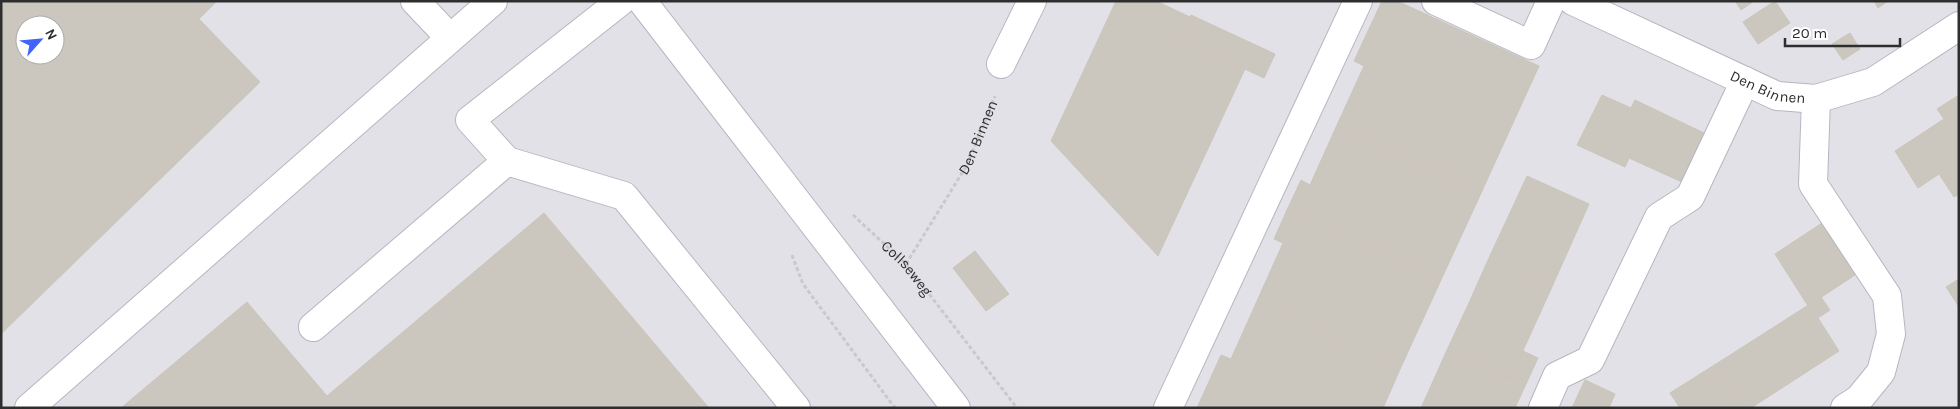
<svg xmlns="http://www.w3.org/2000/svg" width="1960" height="409" font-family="Karla,sans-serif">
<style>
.industrial{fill:#e3e1e8;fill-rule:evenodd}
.building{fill:#cbc7bf;stroke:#cbc5ba;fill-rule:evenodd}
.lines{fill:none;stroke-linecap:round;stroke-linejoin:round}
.minor-casing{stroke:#b4b7c1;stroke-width:30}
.path{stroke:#c9c9c9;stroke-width:3;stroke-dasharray:4 2.5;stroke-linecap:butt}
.minor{stroke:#fff;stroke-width:28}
.labels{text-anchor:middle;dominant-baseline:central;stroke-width:5;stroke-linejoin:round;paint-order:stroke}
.street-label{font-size:15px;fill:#2e2e2e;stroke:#fff}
</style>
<rect width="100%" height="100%" fill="#efe9e1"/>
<!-- industrial -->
<path class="industrial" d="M1,1H1959V408H1ZM25,25H55V55H25Z"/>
<!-- building -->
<path class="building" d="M1,1H217L199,19L260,82L1,334ZM25,25H55V55H25Z
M1116,1H1156L1190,17L1180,39L1245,69L1158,256L1051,141Z
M1382,1H1397L1539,66L1482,191L1337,125L1364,66L1354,61Z
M1735,1H1754L1741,10Z
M1775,1L1790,23L1758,44L1743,22Z
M1874,1H1888L1878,8Z
M1191,15L1275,54L1264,78L1180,39Z
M1850,33L1860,49L1843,60L1832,44Z
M1602,95L1631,108L1635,100L1704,133L1682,182L1629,158L1625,167L1577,145Z
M1959,95V194L1954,197L1939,174L1918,188L1895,151L1944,119L1937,109Z
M1337,125L1482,191L1441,280L1287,210L1301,180L1310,185Z
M1527,176L1589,204L1551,289L1488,260Z
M1287,210L1441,280L1401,367L1257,301L1283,243L1274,239Z
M544,213L709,408H121L247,302L327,396Z
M1822,223L1855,275L1808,306L1775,254Z
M975,251L1009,294L986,311L953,268Z
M1488,260L1551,289L1531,333L1468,305Z
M1959,279V307L1946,287Z
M1821,297L1830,310L1818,318L1839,351L1751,408H1746L1716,364Z
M1257,301L1401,367L1383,408H1197L1221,355L1231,359Z
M1468,305L1531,333L1510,379L1447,350Z
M1447,350L1510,379L1523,351L1538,358L1515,408H1421Z
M1716,364L1746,408H1680L1670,393Z
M1585,380L1615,394L1609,408H1572Z"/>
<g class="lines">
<defs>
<g id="minor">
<path d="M415,1L450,38"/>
<path d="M642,1L956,408"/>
<path d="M1436,1L1531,45L1551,1"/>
<path id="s3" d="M1573,1L1777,96L1816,99L1873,82L1959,26"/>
<path d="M1001,64L1032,1"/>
<path d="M1816,99L1813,184L1887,296L1891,334L1881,372L1859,399L1845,408"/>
<path d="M507,161L624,196L796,408"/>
<path d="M313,327L507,161L470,120L621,1"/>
<path d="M29,408L493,1"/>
<path d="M1168,408L1358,1"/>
<path d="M1543,408L1557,376L1590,360L1659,217L1690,197L1745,81"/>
</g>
</defs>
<!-- minor casing -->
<use href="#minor" class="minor-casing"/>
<!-- path -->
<g class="path">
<path id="s1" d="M853,215L906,264L1017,408"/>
<path d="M792,255L803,284L895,408"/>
<path id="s2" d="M906,264L967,165L995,96"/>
</g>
<!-- minor -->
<use href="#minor" class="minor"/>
</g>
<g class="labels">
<!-- street labels -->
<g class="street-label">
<text stroke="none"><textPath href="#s3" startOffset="214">Den Binnen</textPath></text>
<text stroke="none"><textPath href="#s2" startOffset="146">Den Binnen</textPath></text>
<text stroke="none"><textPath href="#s1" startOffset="76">Collseweg</textPath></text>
</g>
</g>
<!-- border -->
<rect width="1960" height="409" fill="none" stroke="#2e2e2e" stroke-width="5"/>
<!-- north arrow -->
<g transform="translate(40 40) rotate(63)"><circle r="24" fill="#ffffff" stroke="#ababab"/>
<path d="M0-4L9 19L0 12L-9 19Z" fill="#4264fb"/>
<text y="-8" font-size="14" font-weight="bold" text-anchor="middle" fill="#2e2e2e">N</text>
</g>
<!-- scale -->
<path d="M1785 38v8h115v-8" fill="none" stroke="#2e2e2e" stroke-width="2.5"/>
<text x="1792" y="38" font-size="15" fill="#2e2e2e" stroke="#ffffff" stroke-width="4" paint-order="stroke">20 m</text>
</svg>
